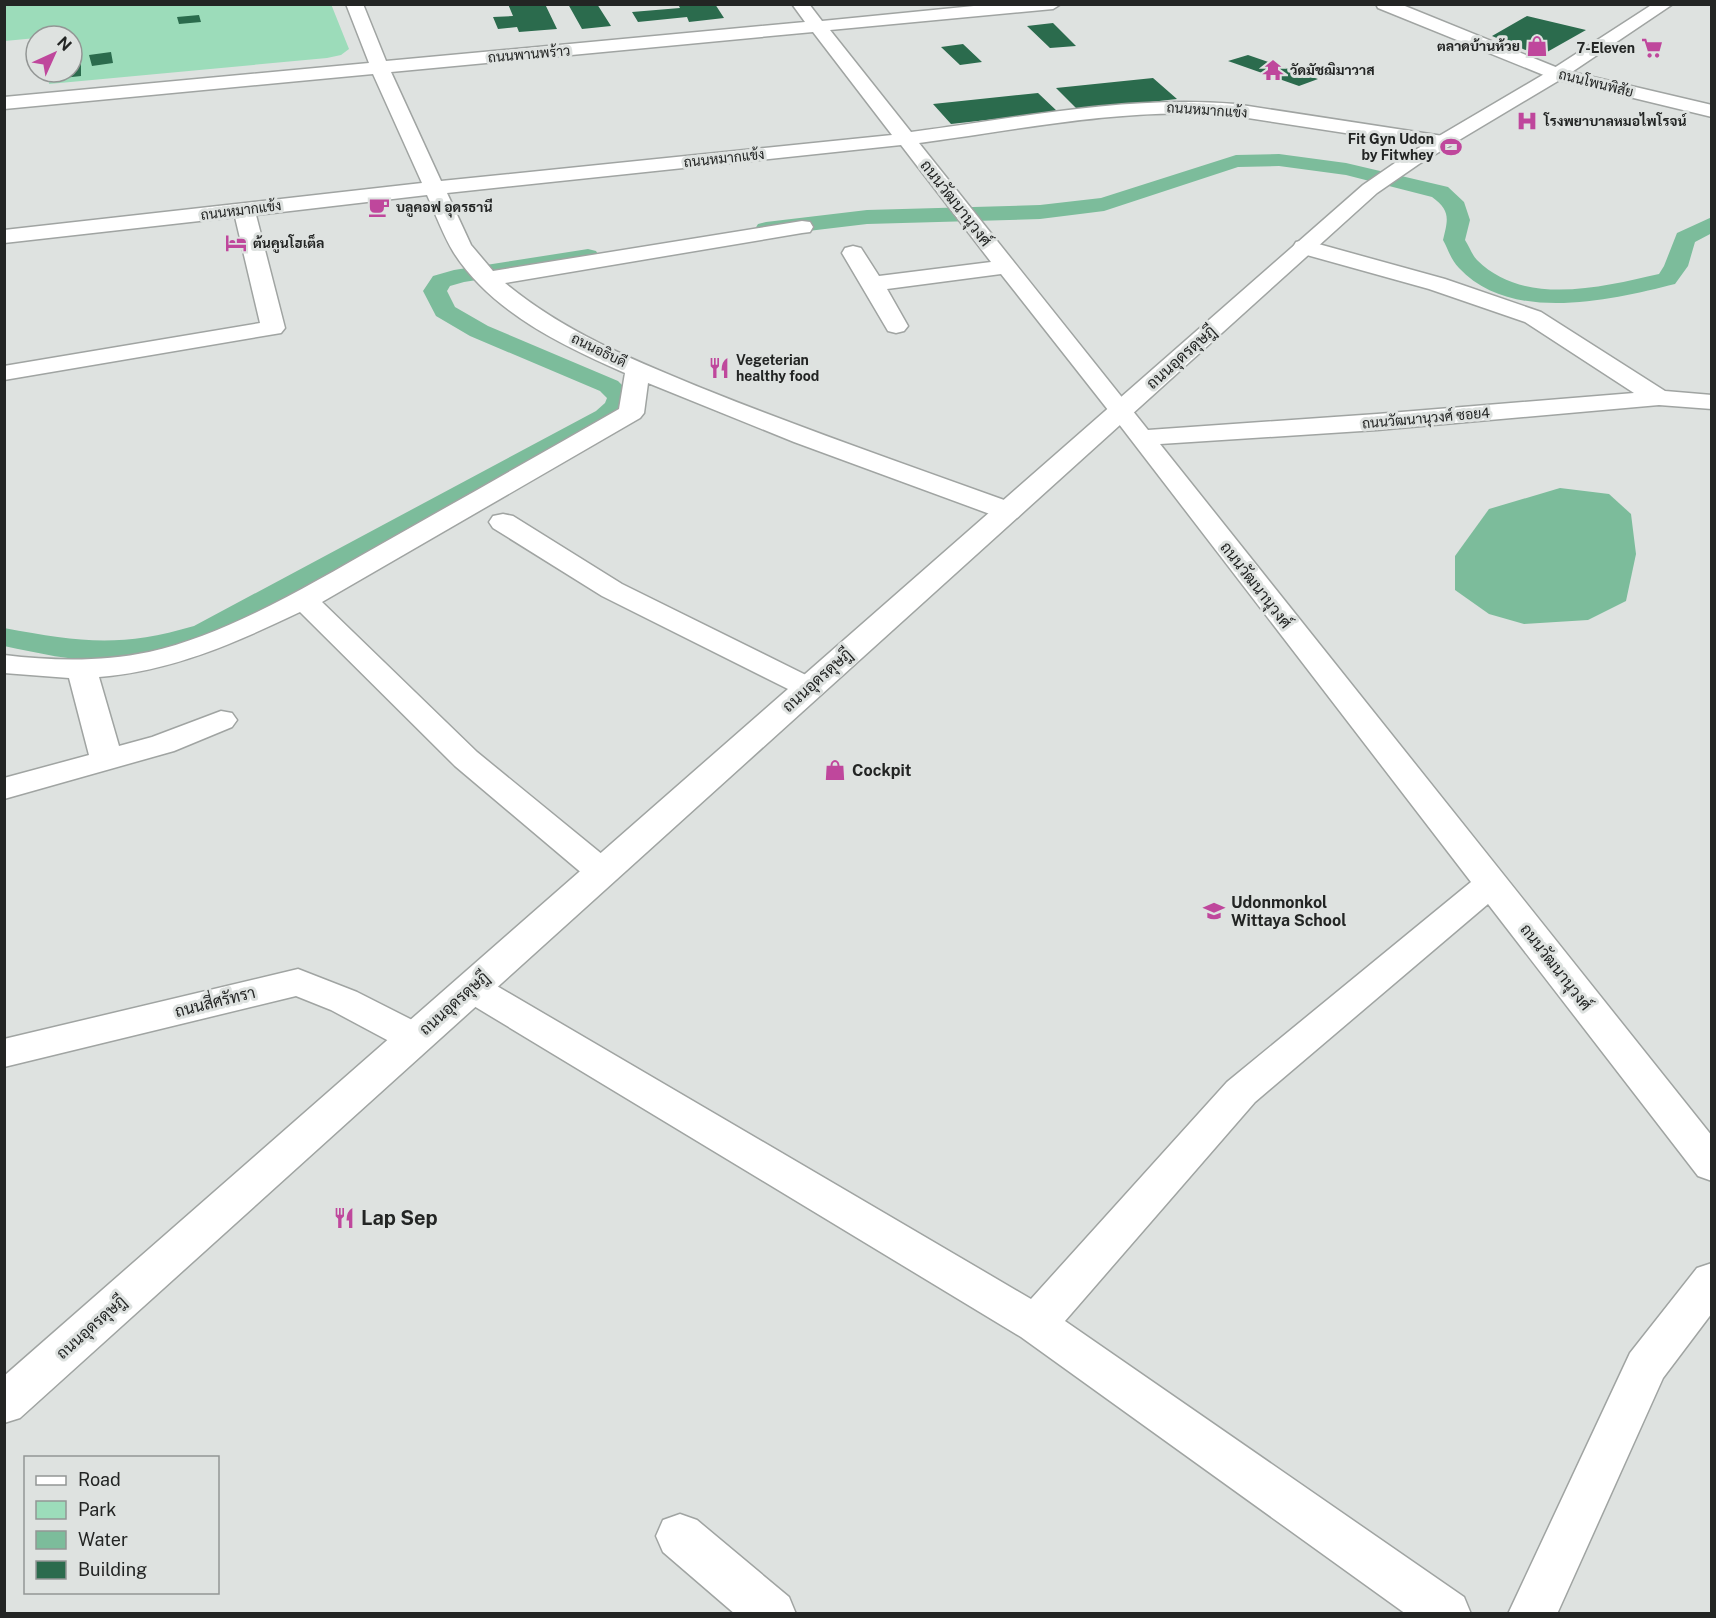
<svg xmlns="http://www.w3.org/2000/svg" width="1716" height="1618" font-family="'Public Sans',Sarabun,sans-serif">
<style>
.green{fill:#9cdcba}
.water{fill:#7cbc9b}
.lines{fill:none;stroke-linecap:round;stroke-linejoin:round}
.canal{fill:#7cbc9b;fill-rule:evenodd}
.building{fill:#2b6b4d}
.minor-casing{stroke:#a0a4a2;stroke-width:3}
.major-casing{stroke:#a0a4a2;stroke-width:3}
.minor{fill:#fff;fill-rule:evenodd}
.major{fill:#fff;fill-rule:evenodd}
.labels{text-anchor:middle;dominant-baseline:central;stroke-width:6;stroke-linejoin:round;paint-order:stroke}
.far-poi-label{font-size:14px;font-weight:bold;fill:#232524;stroke:#dee2e0;text-anchor:start}
.far-street-label{font-size:14px;fill:#232524;stroke:#dee2e0}
.street-label{font-size:16px;fill:#232524;stroke:#dee2e0}
.poi-label{font-size:16px;font-weight:bold;fill:#232524;stroke:#dee2e0;text-anchor:start}
.near-poi-label{font-size:20px;font-weight:bold;fill:#232524;stroke:#dee2e0;text-anchor:start}
</style>
<rect width="100%" height="100%" fill="#dee2e0"/>
<!-- green -->
<path class="green" d="M331,4L349,49L341,55L327,58L49,84L50,72H72V36H36V38L5,41V5Z"/>
<!-- water -->
<path class="water" d="M1560,488L1609,494L1631,514L1636,554L1626,601L1588,620L1524,624L1489,614L1455,590V556L1489,509Z"/>
<g class="lines">
<!-- canal -->
<path class="canal" d="M1279,154L1346,163L1448,187L1464,202L1470,220L1465,240C1469,246 1472,255 1477,260C1524,307 1602,287 1659,274L1664,266L1677,233L1712,217V233L1695,242L1688,266L1675,284C1611,300 1511,324 1459,268C1451,260 1448,249 1443,240C1448,219 1451,211 1432,197L1346,175L1279,166L1238,167L1104,211L1040,219L867,224L766,236L758,234L755,229L758,224L766,222L867,210L1040,205L1101,198L1236,155Z
M588,249L596,251L599,256L596,261L464,282L450,286L447,291L455,307L488,326L618,381L633,396L626,412L614,423L216,640C180,650 144,660 106,661C72,661 38,653 4,646V628C80,642 119,648 194,626L596,411L605,403L607,398L600,391L470,336L436,316L423,291L433,276L454,270Z"/>
</g>
<!-- building -->
<path class="building" d="M508,4H545L557,29L519,32L517,27L498,29L493,17L513,16Z
M568,4H597L611,26L582,29Z
M678,4H715L724,18L689,22L687,17L638,22L632,12L680,8Z
M199,15L201,22L179,24L177,17Z
M1527,16L1586,30L1540,56L1492,36Z
M1053,23L1076,46L1050,48L1027,26Z
M963,44L982,62L960,65L941,47Z
M111,52L113,63L92,66L89,55Z
M1248,55L1318,79L1299,86L1228,61Z
M81,63V76L54,79V72H72V64Z
M1153,78L1177,99L1078,110L1056,88Z
M1038,93L1058,112L951,124L933,104Z"/>
<g class="lines">
<defs>
<path id="minor" d="M346,4H363L386,61L805,22L792,4H809L822,21L994,4H1061L1053,9L830,30L911,132C1018,118 1127,95 1235,104L1443,136L1450,138L1453,142L1450,146L1443,148L1235,116C1130,106 1024,129 919,143L1148,430L1377,414L1634,393L1525,322L1429,289L1296,252L1293,247L1296,242L1304,240L1445,279L1541,312L1665,391L1712,395V409L1659,405L1377,430L1160,444L1712,1136V1181L1698,1176L1488,904L1255,1102L1065,1321L1464,1597L1471,1614H1406L1021,1337L459,997L454,988L459,979L472,975L485,979L1031,1299L1227,1082L1471,882L1112,415L1001,274L887,289L908,326L904,331L896,333L888,331L842,253L845,248L853,246L861,248L879,276L991,262L901,145L447,193L471,245L493,271L802,221L810,222L813,227L810,232L802,233L505,283C565,333 638,362 709,391C811,432 915,468 1018,505L1022,511L1018,517L1008,519L998,517L794,442L648,383L644,413L640,418L322,602L477,752L614,864L619,872L614,880L602,883L590,880L455,766L300,612C235,643 172,671 99,677L119,746L152,737L221,711L232,713L237,720L232,727L174,751L4,799V778L89,755L69,678L4,673V655C53,661 101,662 149,652C227,635 309,585 378,546C459,500 539,455 619,409L625,373C563,346 492,312 454,253C443,235 436,215 427,195L256,215L285,328L281,333L4,380V366L260,323L235,217L4,243V230L422,183L373,74L4,109V97L369,63ZM813,32L892,135L441,181L391,72Z
M1376,4H1400L1563,70L1712,105V117L1551,78L1378,8Z
M503,514L513,516L622,584L820,682L824,688L820,694L809,697L798,694L602,596L493,528L489,522L493,516Z
M298,969L357,992L428,1028L434,1038L428,1048L415,1052L402,1048L331,1010L296,996L4,1067V1039Z
M1712,1263V1313L1663,1378L1557,1614H1508L1630,1353L1697,1268Z
M680,1514L697,1520L789,1597L796,1614H735L663,1552L656,1536L663,1520Z"/>
<path id="major" d="M1653,4H1673L1563,78L1419,164L1377,193L20,1418L4,1423V1376L1363,185L1405,156L1551,70Z"/>
</defs>
<!-- minor casing -->
<use href="#minor" class="minor-casing"/>
<!-- major casing -->
<use href="#major" class="major-casing"/>
<!-- minor -->
<use href="#minor" class="minor"/>
<!-- major -->
<use href="#major" class="major"/>
</g>
<!-- icons -->
<defs>
<symbol id="shop-bare" viewBox="-9 -9 18 18"><path d="M-5-2.5h2.3a2.7 3.5 0 0 1 5.4 0H5L5.5 6h-11ZM-1.5-2.5h3a1.5 2.3 0 0 0-3 0Z" fill="#bf479c" stroke="#dee2e0" stroke-width="2.5" paint-order="stroke"/></symbol>
<symbol id="supermarket-bare" viewBox="-9 -9 18 18"><path d="M-6-5.5h2.5l.6 2H6L4.5 2H-2.5L-4.4-4H-6ZM-1.5 3.2a1.3 1.3 0 1 0 .1 0ZM3 3.2a1.3 1.3 0 1 0 .1 0Z" fill="#bf479c" stroke="#dee2e0" stroke-width="2.5" paint-order="stroke"/></symbol>
<symbol id="temple-bare" viewBox="-9 -9 18 18"><path d="M0-6L5-2H3V0L6.5 2.5H4V6H1.5V3h-3V6H-4V2.5H-6.5L-3 0V-2H-5Z" fill="#bf479c" stroke="#dee2e0" stroke-width="2.5" paint-order="stroke"/></symbol>
<symbol id="hospital-bare" viewBox="-9 -9 18 18"><path d="M-5-5h3v3.5h4V-5h3V5h-3V1.5h-4V5h-3Z" fill="#bf479c" stroke="#dee2e0" stroke-width="2.5" paint-order="stroke"/></symbol>
<symbol id="stadium-bare" viewBox="-9 -9 18 18"><path d="M0-5a6.5 5 0 1 0 0 10a6.5 5 0 1 0 0-10ZM-3.5-1.8h7v3.6h-7Z" fill="#bf479c" stroke="#dee2e0" stroke-width="2.5" paint-order="stroke"/></symbol>
<symbol id="cafe-bare" viewBox="-9 -9 18 18"><path d="M-5.5-4.5H6V0H3Q3 3.5 0 3.5H-2.5Q-5.5 3.5-5.5 0ZM3-3.2v2h1.7v-2ZM-6 4.5H4V6H-6Z" fill="#bf479c" stroke="#dee2e0" stroke-width="2.5" paint-order="stroke"/></symbol>
<symbol id="hotel-bare" viewBox="-9 -9 18 18"><path d="M-6-4.5h1.5V1H6V5H4.5V3h-9V5H-6ZM-4 0a1.8 1.8 0 1 1 3.6 0ZM.5 0V-2.5h3Q6-2.5 6 0Z" fill="#bf479c" stroke="#dee2e0" stroke-width="2.5" paint-order="stroke"/></symbol>
<symbol id="restaurant-bare" viewBox="-9 -9 18 18"><path d="M-5-6h1v4h1v-4h1v4h1v-4h1v5L-1.5 .5V6h-2V.5L-5-1ZM5-6V6H3V1.5H1.5Q1.5-4 5-6Z" fill="#bf479c" stroke="#dee2e0" stroke-width="2.5" paint-order="stroke"/></symbol>
<symbol id="school-bare" viewBox="-9 -9 18 18"><path d="M0-5L7-2L0 1L-7-2ZM-4 1L0 2.5L4 1V4Q0 6-4 4Z" fill="#bf479c" stroke="#dee2e0" stroke-width="2.5" paint-order="stroke"/></symbol>
</defs>
<g fill-rule="evenodd">
<use href="#shop-bare" x="1522" y="31" width="30" height="30"/>
<use href="#supermarket-bare" x="1637" y="33" width="30" height="30"/>
<use href="#temple-bare" x="1258" y="55" width="30" height="30"/>
<use href="#hospital-bare" x="1512" y="106" width="30" height="30"/>
<use href="#stadium-bare" x="1436" y="132" width="30" height="30"/>
<use href="#cafe-bare" x="364" y="192" width="30" height="30"/>
<use href="#hotel-bare" x="221" y="228" width="30" height="30"/>
<use href="#restaurant-bare" x="704" y="353" width="30" height="30"/>
<use href="#shop-bare" x="820" y="755" width="30" height="30"/>
<use href="#school-bare" x="1199" y="896" width="30" height="30"/>
<use href="#restaurant-bare" x="329" y="1203" width="30" height="30"/>
</g>
<g class="labels">
<!-- far-poi labels -->
<g class="far-poi-label">
<text x="1520" y="46" text-anchor="end">ตลาดบ้านห้วย</text>
<text x="1635" y="48" text-anchor="end">7-Eleven</text>
<text x="1290" y="70">วัดมัชฌิมาวาส</text>
<text x="1544" y="121">โรงพยาบาลหมอไพโรจน์</text>
<text x="1434" y="139" text-anchor="end">Fit Gyn Udon<tspan x="1434" dy="16">by Fitwhey</tspan></text>
<text x="396" y="207">บลูคอฟ อุดรธานี</text>
<text x="253" y="243">ต้นคูนโฮเต็ล</text>
<text x="736" y="360">Vegeterian<tspan x="736" dy="16">healthy food</tspan></text>
</g>
<!-- far-street labels -->
<g class="far-street-label">
<text transform="translate(529 54) rotate(-5)">ถนนพานพร้าว</text>
<text transform="translate(1596 83) rotate(14)">ถนนโพนพิสัย</text>
<text transform="translate(1207 110) rotate(4)">ถนนหมากแข้ง</text>
<text transform="translate(724 158) rotate(-6)">ถนนหมากแข้ง</text>
<text transform="translate(241 210) rotate(-7)">ถนนหมากแข้ง</text>
<text transform="translate(599 350) rotate(26)">ถนนอธิบดี</text>
<text transform="translate(1426 418) rotate(-5)">ถนนวัฒนานุวงศ์ ซอย4</text>
</g>
<!-- street labels -->
<g class="street-label">
<text transform="translate(956 203) rotate(52)">ถนนวัฒนานุวงศ์</text>
<text transform="translate(1181 357) rotate(-42)">ถนนอุดรดุษฎี</text>
<text transform="translate(1256 585) rotate(52)">ถนนวัฒนานุวงศ์</text>
<text transform="translate(817 680) rotate(-42)">ถนนอุดรดุษฎี</text>
<text transform="translate(1556 967) rotate(52)">ถนนวัฒนานุวงศ์</text>
<text transform="translate(215 1002) rotate(-14)">ถนนสี่ศรัทรา</text>
<text transform="translate(454 1003) rotate(-42)">ถนนอุดรดุษฎี</text>
<text transform="translate(91 1327) rotate(-42)">ถนนอุดรดุษฎี</text>
</g>
<!-- poi labels -->
<g class="poi-label">
<text x="852" y="770">Cockpit</text>
<text x="1231" y="902">Udonmonkol<tspan x="1231" dy="18">Wittaya School</tspan></text>
</g>
<!-- near-poi labels -->
<g class="near-poi-label">
<text x="361" y="1218">Lap Sep</text>
</g>
</g>
<!-- border -->
<rect width="1716" height="1618" fill="none" stroke="#232524" stroke-width="12"/>
<!-- legend -->
<rect x="24" y="1456" width="195" height="138" fill="#dee2e0" stroke="#939695" stroke-width="1.5"/>
<rect x="36" y="1476" width="30" height="9" fill="#ffffff" stroke="#939695" stroke-width="1.5"/>
<text x="78" y="1486" font-size="18" fill="#232524">Road</text>
<rect x="36" y="1501" width="30" height="18" fill="#9cdcba" stroke="#939695" stroke-width="1.5"/>
<text x="78" y="1516" font-size="18" fill="#232524">Park</text>
<rect x="36" y="1531" width="30" height="18" fill="#7cbc9b" stroke="#939695" stroke-width="1.5"/>
<text x="78" y="1546" font-size="18" fill="#232524">Water</text>
<rect x="36" y="1561" width="30" height="18" fill="#2b6b4d" stroke="#939695" stroke-width="1.5"/>
<text x="78" y="1576" font-size="18" fill="#232524">Building</text>
<!-- north arrow -->
<g transform="translate(54 54) rotate(45)"><circle r="28" fill="#dee2e0" stroke="#939695" stroke-width="1.5"/>
<path d="M0-4.5L10 22L0 15L-10 22Z" fill="#bf479c"/>
<text y="-9" font-size="16" font-weight="bold" text-anchor="middle" fill="#232524">N</text>
</g>
</svg>
